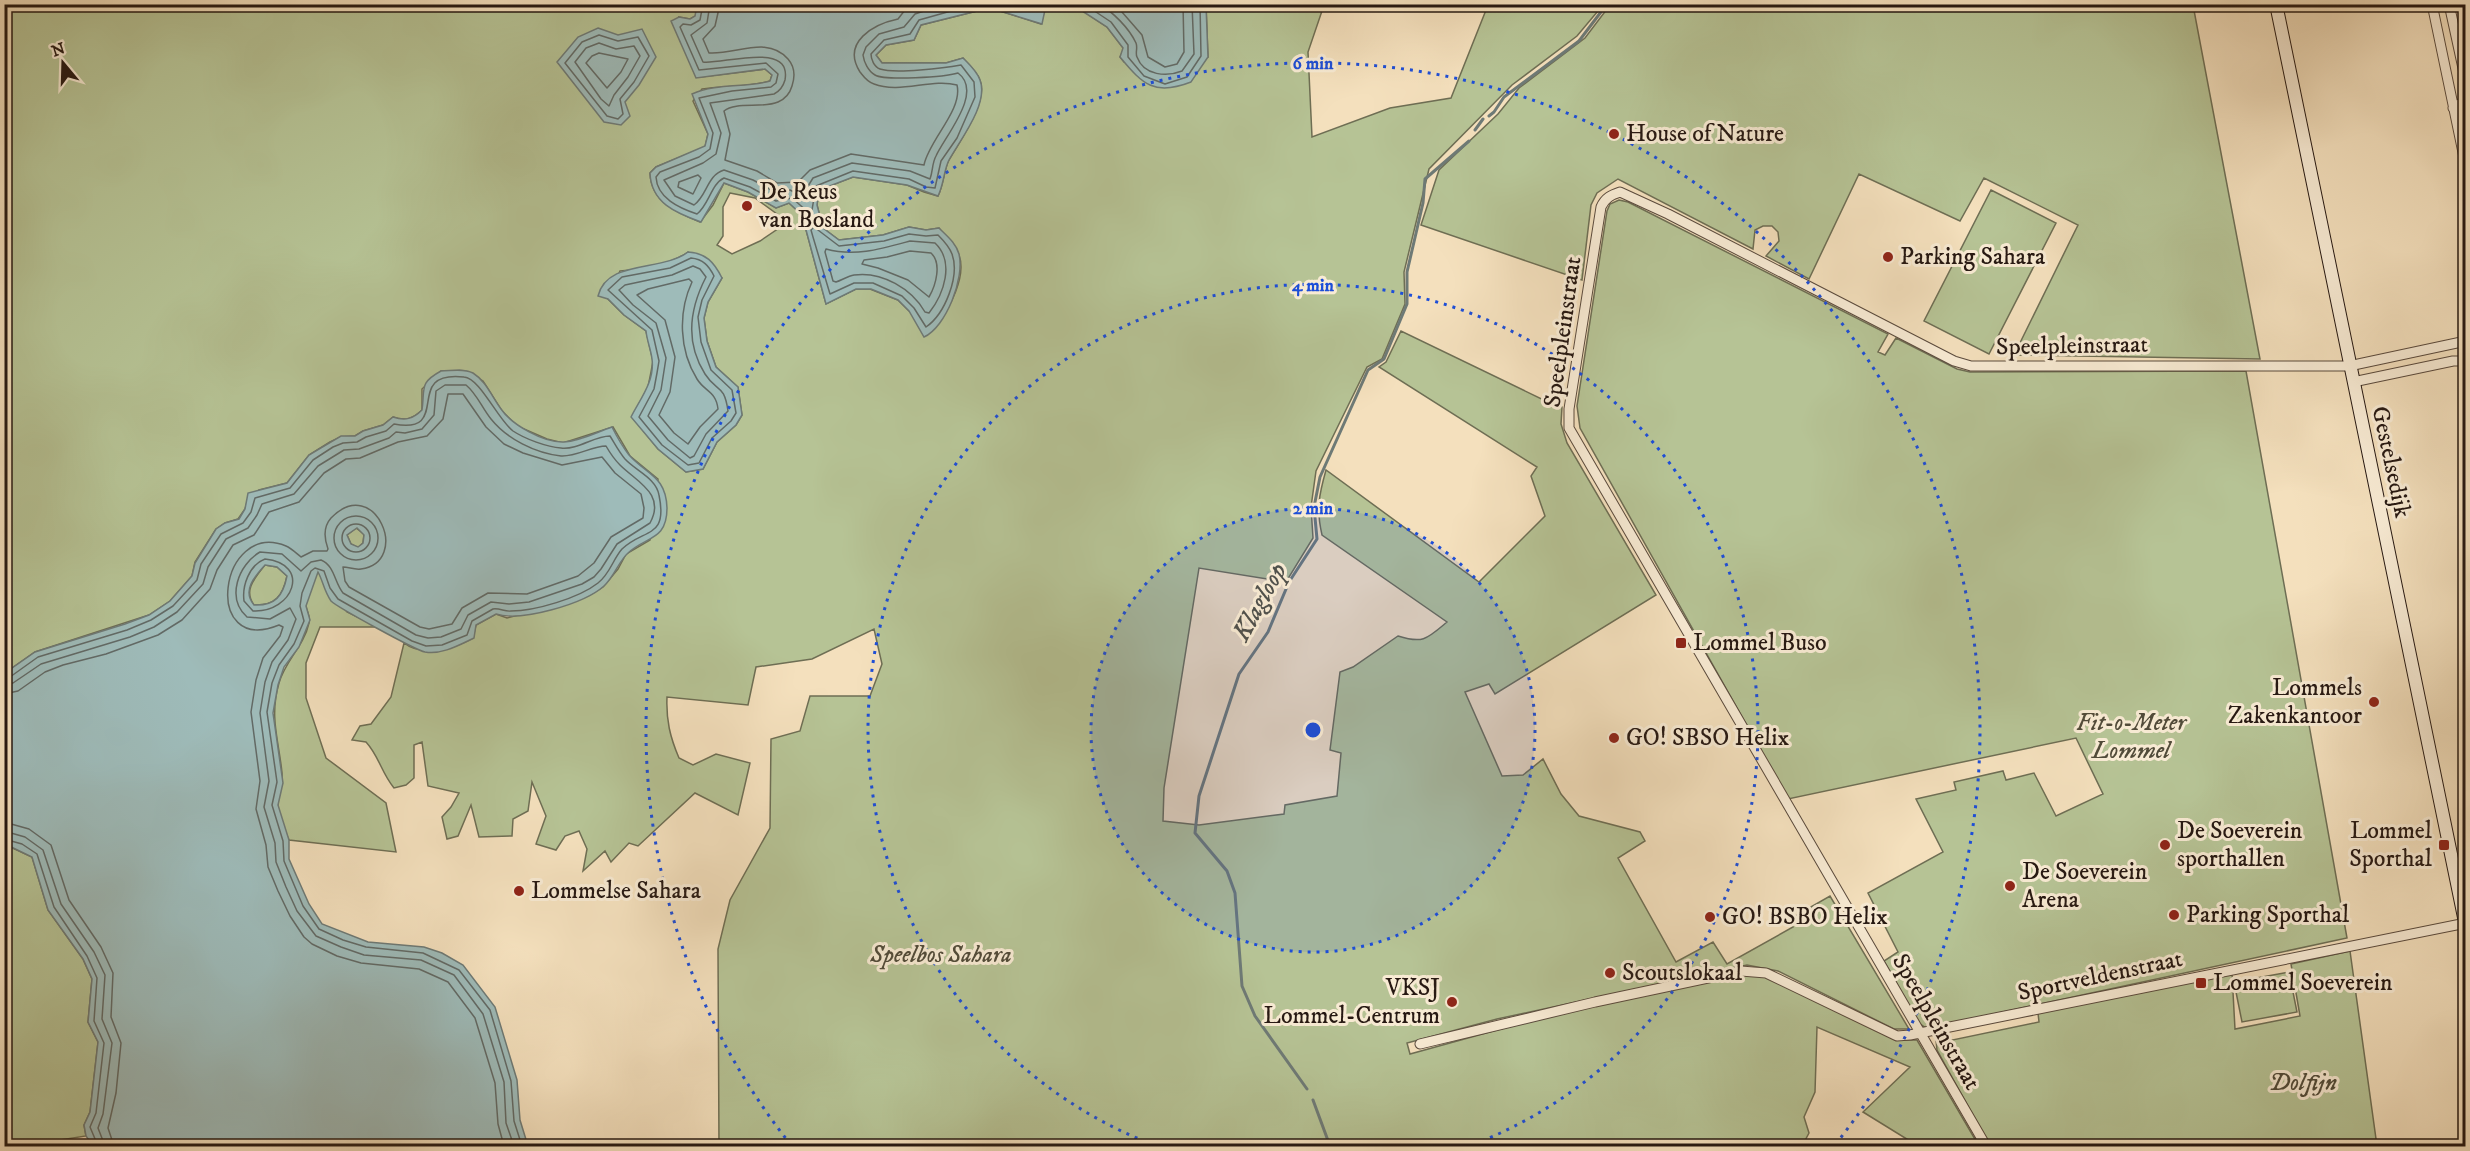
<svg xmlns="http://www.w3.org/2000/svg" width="2470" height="1151" font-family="'IM FELL DW Pica',serif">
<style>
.green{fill:#b6c395;stroke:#6e6e54;stroke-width:1.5;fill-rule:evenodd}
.water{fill:#9ebbb9;stroke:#6e7a76;stroke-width:1.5;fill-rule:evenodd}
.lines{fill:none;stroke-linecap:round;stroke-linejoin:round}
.shore{stroke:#626a66;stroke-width:1.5}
.stream{stroke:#6e7a76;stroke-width:3}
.street-casing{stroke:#5a4a3d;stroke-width:11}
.secondary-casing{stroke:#261812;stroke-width:14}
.street{stroke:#f8ebd4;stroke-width:9}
.secondary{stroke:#f8ebd4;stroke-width:12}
.ring{fill:none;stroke:#1d4ed8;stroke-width:3;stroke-dasharray:3 6}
.poi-dot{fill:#8f2418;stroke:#f8ebd4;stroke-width:2}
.labels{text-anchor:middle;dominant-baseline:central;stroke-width:6;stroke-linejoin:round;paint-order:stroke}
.poi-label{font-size:24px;fill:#261812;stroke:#f8ebd4;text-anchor:start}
.street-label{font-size:24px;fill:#261812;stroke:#f8ebd4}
.park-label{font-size:24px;font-style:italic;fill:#514b39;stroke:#f8ebd4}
.water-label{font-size:26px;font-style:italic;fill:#50514c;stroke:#f8ebd4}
.centre{fill:#1d4ed8;stroke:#f8ebd4;stroke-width:3}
.ring-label{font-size:18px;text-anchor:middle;font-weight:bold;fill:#1d4ed8;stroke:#f8ebd4;stroke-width:6;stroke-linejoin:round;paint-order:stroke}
</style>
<rect width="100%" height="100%" fill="#f4e0bd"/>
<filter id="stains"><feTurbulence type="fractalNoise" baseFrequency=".00333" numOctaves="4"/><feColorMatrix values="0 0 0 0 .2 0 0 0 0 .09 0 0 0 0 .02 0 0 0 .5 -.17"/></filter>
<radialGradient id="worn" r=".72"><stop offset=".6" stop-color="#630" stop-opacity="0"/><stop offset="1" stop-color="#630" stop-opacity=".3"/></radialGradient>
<!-- green -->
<path class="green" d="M12,4L697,5L696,16L690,19L679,17L701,77L765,69L772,75L770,81C750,87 724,86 702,89L693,101L708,134L705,147L656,167L650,173C651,202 677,213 700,222L713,205L724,183L748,192L776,208L789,203L802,215L826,304L856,289H870L898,300L909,311L937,325C949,308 967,277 959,255C956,246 945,236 939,228L926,230L909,227L883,235L839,240L823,228L817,205L819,190L853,177L907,185L924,192L938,196C944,184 944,169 949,160C959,142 989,101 980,80C977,72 968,64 963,58L946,63H882L876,55L886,45L914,40L921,25L981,10L1000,11L1041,24L1046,5H1078L1077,7L1107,27L1124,49L1120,57L1124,62L1208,57L1206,5H1324L1308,52L1312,137L1390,108L1451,98L1488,5H1603L1577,36L1512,85L1429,169L1404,272L1405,304L1382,359L1367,367L1316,471L1311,507L1313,538L1286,582L1199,568L1164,788L1163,821L1199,825L1284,814L1285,805L1337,796L1341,753L1330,750L1340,672L1353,667L1398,636C1423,644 1427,639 1447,622L1322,535C1316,509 1319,495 1326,470L1479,582L1545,516L1531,476L1537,467L1379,367L1386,362L1401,331L1554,405L1562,407L1561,424L1567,443L1656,595L1495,694L1489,684L1465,692L1502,776L1523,775L1543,759L1561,794L1579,816L1640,832L1645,841L1618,858L1676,962L1713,942L1727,964L1793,927L1788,920L1830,896L1909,1029H1894L1778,971L1747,965L1497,1019L1407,1043L1410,1054L1559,1013L1747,973L1768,976L1891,1037L1903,1040H1917L1979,1146H1918L1863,1112L1910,1067L1817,1027L1815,1092L1804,1117L1809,1133L1802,1146H719L718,949L730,900L770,828L771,739L800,731L810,696H870L882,664L874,629L812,659L756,667L748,705L667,697C666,720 670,737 679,758L693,765L716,754L750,763L738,815L695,793L638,846L629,843L611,862L605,851L583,871L587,849L579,831L565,836L556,850L536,844L546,816L532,782L528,811L513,819L512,836L479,837L471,805L458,836L447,839L442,817L451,807L459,793L428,786L422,742L414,745V778L406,785L394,788C381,772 379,756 366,742L352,740L360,726L371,724L391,697L404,643C423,658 455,648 473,638L476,625L496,614L507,618L588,596L603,587L618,569L626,554L650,540L658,479L630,456L613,427L563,443L547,439L517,426L502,411L483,381L466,371H441L422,389V410C413,419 405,421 393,417L383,425L363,431L355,436L341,437L330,442L309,455L287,483L259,490L248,499L245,509L238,519L225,523L216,529L195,562L192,576L170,601L149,615L35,652L5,673V7ZM730,193L755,198L788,222L760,241L732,254L717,245L723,236V207ZM688,252L722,278L708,302L704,318L707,341L716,367L738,387L742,415L736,425L717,442L703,469L686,472L658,449L632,417L648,387L651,372L653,361L646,331L624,315L608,299L620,271C642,269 670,265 688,252Z
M1610,5H2193L2260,359L2014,355L2078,225L1984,178L1960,221L1859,174L1809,279L1766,256L1779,241L1778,232L1772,226H1763L1755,230L1753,249L1618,179L1597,193L1591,205L1582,280L1421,225L1439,170L1498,114L1519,88L1585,38Z
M1991,190L2056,223L1989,354L1924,321Z
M1619,200L1628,202L1888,334L1878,352L1885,355L1896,338L1957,369L1970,372L2246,371L2347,938L1933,1027L1926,1028L1919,1023L1884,961L1898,952L1868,893L1943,852L1916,799L1956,790L1954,782L2003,771L2006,780L2034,773L2056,816L2103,794L2076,738L1788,799L1580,428L1577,406L1607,211L1610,204Z
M356,528L364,534L363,543L358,548L351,544L347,535Z
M265,565L277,567L287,576C283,596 275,606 254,605C243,590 255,578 265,565Z
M318,571L321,577L347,612L378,627H320L306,663V698L326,758L386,803L396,852L289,840C284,829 278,817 278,805C278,794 283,785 282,773C279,741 269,717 279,683C285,661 304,646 309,623C311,616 306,611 306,605C306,594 314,581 318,571Z
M4,844L32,857L48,910L83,959L92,979L88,1022L98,1042L90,1112L84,1125L86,1136L21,1146H5Z
M2350,951L2377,1146H1990L1937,1050L1936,1040L1945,1032L1948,1041L2039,1022L2038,1013L2232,974L2235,1029L2300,1016L2291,964Z
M2289,972L2297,1012L2242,1022L2234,982Z"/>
<!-- water -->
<path class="water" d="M697,5H1046L1042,24L1000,11L981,10L921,25L914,40L886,45L876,55L882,63H946L963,58C969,64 977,71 980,80C989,104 960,140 949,160C944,169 944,184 938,196L907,185L853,177L819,190L817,205L823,228L839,240L883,235L909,227L926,230L939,228C947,236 956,243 959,254C965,278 946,327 924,337L909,311L898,300L871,289H856L826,304L802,215L789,203L776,208L748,192L724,183L701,222C676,213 651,203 650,173L656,167L705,146L708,134L692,94C717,83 745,88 770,81L772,75L765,69L696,78L671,21L679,17L690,19L695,16Z
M1078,5H1206L1208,57L1191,82C1155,96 1143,85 1120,57L1123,48L1107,27L1076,7Z
M598,28L618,35L642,29L656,57L639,85L625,102L630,116L621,125L604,122L557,62L578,37Z
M688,252C706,253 714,262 722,278L708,302L704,318L707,341L716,367L738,387L742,415L736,425L717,442L703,469L686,472L658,449L631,417C640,399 655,381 652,359C651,350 647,341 646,331L624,315L608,299L598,296C607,259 662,272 688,252Z
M441,371C451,371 464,368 473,373C486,381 492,397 501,409C512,425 544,443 564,442C581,441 597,432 612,427C617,437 622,446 629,455C647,475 666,476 667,508C667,541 646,536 628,553C619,561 614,577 604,586C584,604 521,622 496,614L476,625L474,638C459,645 442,655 425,652C415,650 337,607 331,601C324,591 323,581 318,572L306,606L310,620L299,647L284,667L278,685L273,713L283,783L278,805L289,840V859L309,904L322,924L368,942L424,947L442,953L463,965L495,1007L517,1080L520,1120L528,1146H93L86,1136L84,1125L90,1112L98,1042L88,1022L92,979L83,959L48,910L32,857L5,844V673L35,652L125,624L149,615L170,601L192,576L195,563L216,529L225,523L239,519L245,509L248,493L287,483L309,455L319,449L341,436H355L363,431L383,425L393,417C405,421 413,419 422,410C425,388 419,383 441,371ZM357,528L364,535L363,543L358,547L351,544L347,535ZM265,565L277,567L287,576C283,596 275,606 254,605C242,591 254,577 265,565Z"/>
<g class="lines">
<!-- shore -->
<path class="shore" d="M703,4L700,20L691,25L683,24L680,27L699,70L766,63L778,74L776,83L771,87L732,91L699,98L713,133L710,149L699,157L660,172L656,177C657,198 679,208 697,214C709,205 711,184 724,178L750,187L776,201L792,198L808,212L812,210L816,186L853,171L909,179L926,187L935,188L941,161L957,138L975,97L974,82L961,65C945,68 895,74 880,69C874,67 871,59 871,54L884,40L910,34L919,20L976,4
M710,4L707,23L691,35L703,62C721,65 792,40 785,80C783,87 780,91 774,94L710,103L721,133L716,154L703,163L664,180L675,196L694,205C707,196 707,175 724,170L753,180L777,193L790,190L802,196L813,178L852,163L910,171L930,179C933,171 932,163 936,156C945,136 984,92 958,73C945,77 885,81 875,75C868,71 864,62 863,55L866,47L879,34L904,27L915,14L945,4
M720,4L715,26L703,39L709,53C736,55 767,35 788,59C795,67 795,77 792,86C790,93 785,99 778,102C762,109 736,101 724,111L730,134L725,160L757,171L777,183L798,182L810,170L851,154L924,165C929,140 963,110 957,85C932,78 900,94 874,84C867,82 864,77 860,72C841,42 874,24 898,19L905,10L913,4
M1084,4L1111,22L1128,45V57L1144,76L1165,84L1187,77L1201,56L1200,4
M1099,4C1113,12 1129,28 1136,43C1138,48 1135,53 1137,57C1144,76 1167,77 1182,71L1194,54L1192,4
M1115,4L1142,35L1148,57L1165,67L1177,64L1184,52L1183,4
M599,35L618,41L638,37L649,56L634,82L620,99L623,114L618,119L607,116L565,63L582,42Z
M599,43L616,49L634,46L640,56L628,77L614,95L609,106L601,99L575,62L586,48Z
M599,53L628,59L621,72L607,88L586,63L592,56Z
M698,175L701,178L693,194L678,187L679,182Z
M814,227L839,246L884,241L909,234L926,236L938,235C944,241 949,246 952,254C960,276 945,314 926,327L914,308L902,296L873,283H854L830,294L813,237L811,230Z
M910,241L935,243C955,262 944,294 929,313L925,312C912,289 882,271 854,275C848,276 842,280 836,282L833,281L825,252L826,249C855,257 881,249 910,241Z
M910,251L931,253C942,263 936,285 929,297L908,280L878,268L862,264L864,260L887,257Z
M691,258C703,259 709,266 714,276L702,300L698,317L701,342L711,370L732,390L736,413L731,421L712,438L699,463L688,465L662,445L639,417L654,389L657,373L659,361L652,330L608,290L622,277L670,268Z
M693,266L700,269L706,277C690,308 684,341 705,374C717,393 724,383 728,411L706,434L694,456L690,458L668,440L648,416L661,390L666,358L656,323L633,305L619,290L625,285L672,275Z
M689,279L692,282C678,312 679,350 697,379C705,392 716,391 718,409L700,427L688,444L674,433L659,415L670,392L675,357L665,320L637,295L648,289Z
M334 538a22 22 0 1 1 44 0a22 22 0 1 1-44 0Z
M342 538a14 14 0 1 1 28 0a14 14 0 1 1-28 0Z
M265,559C312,564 293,613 253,611L244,601C242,586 249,565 265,559Z
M4,677H10L38,657L127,630L151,620L173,606L197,580L201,564L221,534L243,523L251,512L255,498L290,488L313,460L333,447L343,443L357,442L366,437L386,431L394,424C454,435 401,370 464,377C480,378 498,420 513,431C525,439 547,447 561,448C578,450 594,436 610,436C615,444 619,452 625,459C636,471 656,478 659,495C668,539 644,528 622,549C613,559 610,574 598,583C579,598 535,611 511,611C505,612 500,608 493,609L472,621L467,635L442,645L426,646L412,641L338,599L330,588L324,571L315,568L311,571L302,593L300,606L304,621L294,644L279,665L272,683L267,712L277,782L272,805L283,841L284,861L303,906L319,929L343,940L366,947L423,953L459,970L490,1010L511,1081L514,1121L522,1146
M4,685L13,683L41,664L130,637L154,627L177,612L203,584L208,567L226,539L248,528L257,515L262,504L294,494L318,466L344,450L359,449L389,438L396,432L405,433L422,429L434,415L436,391L445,385H466C477,394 482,408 491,419C507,439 535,453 561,456C576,457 592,446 606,446C610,453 615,460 620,465C637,482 666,494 650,523L617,544L601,569L594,577L582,584L529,602L509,604L491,602L468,615L461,629L441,637L428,638L416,635L343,593C334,582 335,566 321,560L311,562L301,571L282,554L260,552C238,565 226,598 247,617L270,619L290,608L296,619L288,640L272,662L265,682L260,713L269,781L264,807L275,843L276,862L286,887L297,911L316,936L341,947L364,955L421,960L454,975L483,1014L504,1082L506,1123L514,1146
M4,694L18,691L45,672L63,665L106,654L158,635L182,620L210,589L217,570L233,545L254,535L269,512L299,502L324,473L346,459L360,458L398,442L427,436L443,419L448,394H463L486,427L504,444L523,453L562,465L602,457L615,473L641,494L644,508L643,518L611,537L594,563L578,576L527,594L488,593L462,608L452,624L429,629L420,627L349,587L345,581L343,567C349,567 354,570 361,569C412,562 375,473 331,518C323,527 324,538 328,549L327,551H313L301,557C296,553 291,548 286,546C219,519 201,657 279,625L283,627L280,636L263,658L256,680L251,712L260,781L256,809L266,845L268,867L278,891L290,916L304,937L312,944L337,956L361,963L419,969L448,982L475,1018L495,1083L498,1124L504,1146
M4,822L29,829L51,845L69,900L101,947L113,973L111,1017L121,1043L116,1093L108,1128L114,1146
M4,831L25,837L43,850L61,904L94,952L105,975L102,1019L112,1043L103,1114L98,1128L105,1146
M4,839L22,844L37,854L54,907L87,956L97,978L94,1021L104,1043L96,1113L90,1127L98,1146"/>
<!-- stream -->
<path class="stream" d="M1489,116L1494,112L1504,97L1579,41L1607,4
M1475,130L1483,119
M1307,1089L1255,1016L1242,986L1235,893L1227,871L1195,833L1199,796L1239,674L1268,632L1289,582L1317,539L1314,507L1320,477L1368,370L1384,359L1407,304V272L1423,203L1425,179L1469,141
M1313,1100L1330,1146"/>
<defs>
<path id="street" d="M2432,4L2466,167
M2449,4L2466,82
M2453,108L2466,100
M2453,108L2466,111
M2353,382L2453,361H2466
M1420,1044L1595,1002L1741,971L1766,973L1897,1036L1910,1035L2466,923
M1986,1146L1569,428V409L1601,207C1605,198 1611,195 1620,192L1668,214L1954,361L1971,366H2349L2466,341"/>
<path id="secondary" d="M2276,4L2466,927"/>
</defs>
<!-- street casing -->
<use href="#street" class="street-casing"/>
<!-- secondary casing -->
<use href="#secondary" class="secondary-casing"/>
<!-- street -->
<use href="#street" class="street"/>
<!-- secondary -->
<use href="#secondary" class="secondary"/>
</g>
<!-- distance rings -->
<circle cx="1313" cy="730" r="222" fill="#1d4ed8" fill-opacity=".12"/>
<g class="ring">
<circle cx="1313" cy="730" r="222"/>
<path d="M1154 1145A445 445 0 1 1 1472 1145"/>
<path d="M791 1145A667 667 0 1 1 1835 1145"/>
</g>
<!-- markers -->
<g class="poi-dot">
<circle cx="1614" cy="134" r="6"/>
<circle cx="747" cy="206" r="6"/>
<circle cx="1888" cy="257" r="6"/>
<rect x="1675" y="637" width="12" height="12" rx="3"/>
<circle cx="2374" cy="702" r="6"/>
<circle cx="1614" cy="738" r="6"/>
<circle cx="2165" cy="845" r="6"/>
<rect x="2438" y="839" width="12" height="12" rx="3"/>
<circle cx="2010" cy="886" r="6"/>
<circle cx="519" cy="891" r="6"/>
<circle cx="2174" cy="915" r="6"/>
<circle cx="1710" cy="917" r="6"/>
<circle cx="1610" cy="973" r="6"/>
<rect x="2195" y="977" width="12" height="12" rx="3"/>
<circle cx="1452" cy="1002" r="6"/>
</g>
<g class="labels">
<!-- poi labels -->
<g class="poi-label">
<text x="1626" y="134">House of Nature</text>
<text x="759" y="192">De Reus<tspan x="759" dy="28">van Bosland</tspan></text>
<text x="1900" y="257">Parking Sahara</text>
<text x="1693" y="643">Lommel Buso</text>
<text x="2362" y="688" text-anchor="end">Lommels<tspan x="2362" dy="28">Zakenkantoor</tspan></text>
<text x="1626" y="738">GO! SBSO Helix</text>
<text x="2177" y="831">De Soeverein<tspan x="2177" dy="28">sporthallen</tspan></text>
<text x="2432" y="831" text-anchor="end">Lommel<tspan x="2432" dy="28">Sporthal</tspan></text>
<text x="2022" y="872">De Soeverein<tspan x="2022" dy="28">Arena</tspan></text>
<text x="531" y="891">Lommelse Sahara</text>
<text x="2186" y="915">Parking Sporthal</text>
<text x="1722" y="917">GO! BSBO Helix</text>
<text x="1622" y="973">Scoutslokaal</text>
<text x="2213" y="983">Lommel Soeverein</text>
<text x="1440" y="988" text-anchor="end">VKSJ<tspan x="1440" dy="28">Lommel-Centrum</tspan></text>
</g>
<!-- street labels -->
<g class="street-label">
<text transform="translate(1563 332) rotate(-82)">Speelpleinstraat</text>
<text transform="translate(2072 346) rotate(-1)">Speelpleinstraat</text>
<text transform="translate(2391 462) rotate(78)">Gestelsedijk</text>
<text transform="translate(2100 976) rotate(-12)">Sportveldenstraat</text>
<text transform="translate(1936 1022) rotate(60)">Speelpleinstraat</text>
</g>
<!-- park labels -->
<g class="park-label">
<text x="2131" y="723">Fit-o-Meter<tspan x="2131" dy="28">Lommel</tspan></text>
<text x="941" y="955">Speelbos Sahara</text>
<text x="2303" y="1083">Dolfijn</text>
</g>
<!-- water labels -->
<g class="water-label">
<text transform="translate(1260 602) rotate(-61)">Klagloop</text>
</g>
</g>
<circle cx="1313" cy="730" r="9" class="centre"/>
<g class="ring-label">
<text x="1313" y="69">6 min</text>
<text x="1313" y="291">4 min</text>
<text x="1313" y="514">2 min</text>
</g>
<!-- margin -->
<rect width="2470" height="1151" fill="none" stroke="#f4e0bd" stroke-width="24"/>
<rect x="6" y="6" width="2458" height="1139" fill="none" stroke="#261812" stroke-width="3"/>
<rect x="12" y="12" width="2446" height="1127" fill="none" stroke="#261812" stroke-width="1.5"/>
<!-- north arrow -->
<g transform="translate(63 63) rotate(341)" stroke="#f8ebd4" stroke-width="4.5" paint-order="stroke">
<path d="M0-4.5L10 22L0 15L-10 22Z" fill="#261812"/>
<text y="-9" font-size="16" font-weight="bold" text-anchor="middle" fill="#261812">N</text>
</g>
<rect width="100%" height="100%" filter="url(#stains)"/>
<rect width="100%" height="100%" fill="url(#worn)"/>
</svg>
